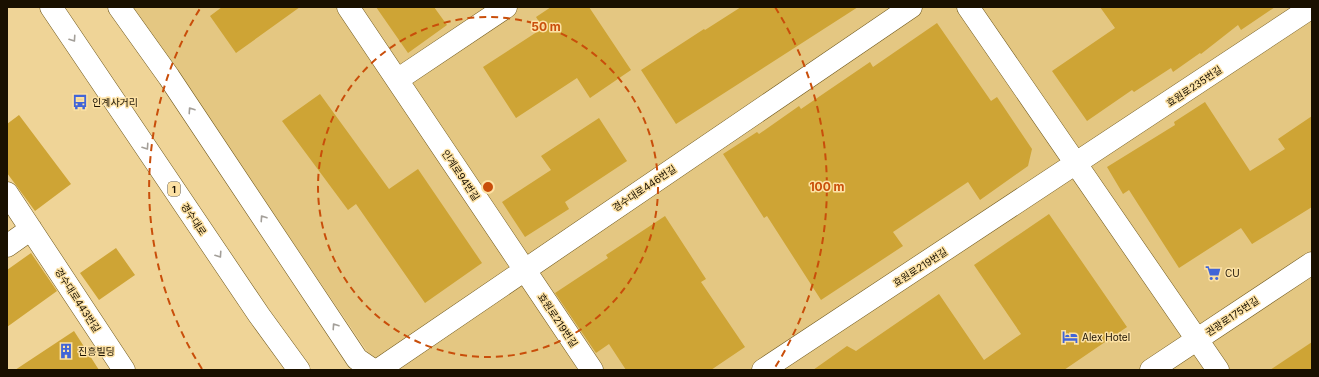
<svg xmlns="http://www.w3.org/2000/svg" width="1319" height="377" font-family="Inter,'Noto Sans KR',sans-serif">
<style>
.built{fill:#e4c782}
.building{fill:#cea435}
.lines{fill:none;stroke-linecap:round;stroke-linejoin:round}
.minor-casing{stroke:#71591c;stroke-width:23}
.major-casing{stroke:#71591c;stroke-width:23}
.minor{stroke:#fff;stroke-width:22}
.major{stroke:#fff;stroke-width:22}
.oneway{stroke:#a39f99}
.ring{fill:none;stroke:#c94e0a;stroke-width:2;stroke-dasharray:7 5}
.labels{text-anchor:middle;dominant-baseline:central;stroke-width:3;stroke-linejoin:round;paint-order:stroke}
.shield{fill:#fce1a4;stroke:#5d4f31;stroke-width:1}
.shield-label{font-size:9px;font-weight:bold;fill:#191000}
.street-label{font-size:10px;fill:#191000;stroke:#fce1a4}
.poi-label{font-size:10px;fill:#191000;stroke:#fce1a4;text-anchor:start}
.centre{fill:#c94e0a;stroke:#fce1a4;stroke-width:2}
.ring-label{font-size:12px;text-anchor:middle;font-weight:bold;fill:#c94e0a;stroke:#fce1a4;stroke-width:3;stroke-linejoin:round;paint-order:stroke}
</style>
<rect width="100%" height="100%" fill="#efd497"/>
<!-- built -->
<path class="built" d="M132,7H1312V370H380Z"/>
<!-- building -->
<path class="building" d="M222,7H300L236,53L210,16Z
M376,7H434L447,25L408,53Z
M551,7H589L631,70L590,98L577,78L516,118L483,67L543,28L536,17Z
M741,7H858L676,124L641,70L704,29L705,30Z
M1100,7H1275L1241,30L1238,25L1201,54L1200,53L1173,72L1171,68L1134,92L1132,90L1087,121L1052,71L1115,28Z
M937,23L991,101L997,97L1032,149L1028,166L980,200L968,182L893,232L903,246L821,300L767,216L764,218L723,154L757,132L759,134L799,106L801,109L870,62L873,67Z
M320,94L389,189L418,169L482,263L425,303L356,204L348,210L282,121Z
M1205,102L1250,171L1285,149L1278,139L1312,116V207L1252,244L1241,228L1179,268L1129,190L1123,194L1107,167L1175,125L1174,122Z
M19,115L71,184L35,211L7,173V124Z
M599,118L627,161L565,202L569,209L525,237L502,202L551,170L541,156Z
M1049,214L1127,327L1064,370H813L847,346L856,351L939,294L984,360L1021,334L974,265Z
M665,216L706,279L701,282L745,347L711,370H626L609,344L596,353L555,293L608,258L606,255Z
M116,248L135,275L99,300L80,273Z
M31,253L57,291L7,327V270Z
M74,331L99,370H15Z
M1312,342V370H1270Z"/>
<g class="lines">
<defs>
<path id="minor" d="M348,7L592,370
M968,7L1218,370
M397,80L506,7
M7,193L124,370
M7,246L31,229
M378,370L911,7
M763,370L1312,7
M1151,370L1312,263"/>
<path id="major" d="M51,7L259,315L299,370
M119,7L169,77L357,359L373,370"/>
</defs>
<!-- minor casing -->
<use href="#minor" class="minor-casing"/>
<!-- major casing -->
<use href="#major" class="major-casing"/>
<!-- minor -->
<use href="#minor" class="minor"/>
<!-- major -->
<use href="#major" class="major"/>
</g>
<!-- one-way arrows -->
<defs><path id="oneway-chevron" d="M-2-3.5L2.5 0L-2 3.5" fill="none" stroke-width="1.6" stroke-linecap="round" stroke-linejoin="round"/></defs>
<g class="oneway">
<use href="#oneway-chevron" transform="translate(73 39) rotate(56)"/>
<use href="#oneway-chevron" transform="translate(191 110) rotate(-124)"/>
<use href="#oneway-chevron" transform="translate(146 147) rotate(56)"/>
<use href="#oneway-chevron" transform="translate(263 218) rotate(-124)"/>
<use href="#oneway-chevron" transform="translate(219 255) rotate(56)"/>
<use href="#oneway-chevron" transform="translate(335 326) rotate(-124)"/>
</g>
<!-- distance rings -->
<g class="ring">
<circle cx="488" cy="187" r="170"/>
<path d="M202 369A339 339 0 0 1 201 7M775 7A339 339 0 0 1 774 369"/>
</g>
<!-- icons -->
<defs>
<symbol id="bus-bare" viewBox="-9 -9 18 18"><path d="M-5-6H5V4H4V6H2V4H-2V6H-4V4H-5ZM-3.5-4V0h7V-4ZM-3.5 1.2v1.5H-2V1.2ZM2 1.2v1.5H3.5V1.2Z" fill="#4265d7" stroke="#fce1a4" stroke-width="2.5" paint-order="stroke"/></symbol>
<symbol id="supermarket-bare" viewBox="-9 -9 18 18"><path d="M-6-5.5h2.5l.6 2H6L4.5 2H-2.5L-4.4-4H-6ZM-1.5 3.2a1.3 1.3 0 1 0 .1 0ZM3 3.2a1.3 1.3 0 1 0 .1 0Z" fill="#4265d7" stroke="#fce1a4" stroke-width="2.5" paint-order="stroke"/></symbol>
<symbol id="hotel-bare" viewBox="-9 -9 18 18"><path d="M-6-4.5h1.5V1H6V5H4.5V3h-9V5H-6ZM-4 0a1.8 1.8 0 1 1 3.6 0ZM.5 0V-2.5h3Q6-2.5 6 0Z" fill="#4265d7" stroke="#fce1a4" stroke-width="2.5" paint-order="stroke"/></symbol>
<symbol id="building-bare" viewBox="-9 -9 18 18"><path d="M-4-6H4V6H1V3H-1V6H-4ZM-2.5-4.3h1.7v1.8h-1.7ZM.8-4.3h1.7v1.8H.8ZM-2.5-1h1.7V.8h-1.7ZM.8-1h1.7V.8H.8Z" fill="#4265d7" stroke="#fce1a4" stroke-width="2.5" paint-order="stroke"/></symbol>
</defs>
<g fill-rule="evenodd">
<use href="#bus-bare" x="69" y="91" width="22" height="22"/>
<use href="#supermarket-bare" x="1202" y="262" width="22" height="22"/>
<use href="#hotel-bare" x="1059" y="326" width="22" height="22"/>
<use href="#building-bare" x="55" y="340" width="22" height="22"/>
</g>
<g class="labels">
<!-- shield labels -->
<rect class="shield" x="168" y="182" width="12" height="14" rx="3"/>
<g class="shield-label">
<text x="174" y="189">1</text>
</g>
<!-- street labels -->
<g class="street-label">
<text transform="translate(1194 86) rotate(-34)">효원로235번길</text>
<text transform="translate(461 175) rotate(56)">인계로94번길</text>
<text transform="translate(644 188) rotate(-34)">경수대로446번길</text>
<text transform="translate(194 219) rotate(56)">경수대로</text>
<text transform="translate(920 267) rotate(-33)">효원로219번길</text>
<text transform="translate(78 300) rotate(57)">경수대로443번길</text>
<text transform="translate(1232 316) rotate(-34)">권광로175번길</text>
<text transform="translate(558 320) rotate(56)">효원로219번길</text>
</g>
<!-- poi labels -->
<g class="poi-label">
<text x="92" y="102">인계사거리</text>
<text x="1225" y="273">CU</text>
<text x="1082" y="337">Alex Hotel</text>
<text x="78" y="351">진흥빌딩</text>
</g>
</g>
<circle cx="488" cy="187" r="6" class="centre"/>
<g class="ring-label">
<text x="546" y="31">50 m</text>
<text x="827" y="191">100 m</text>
</g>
<!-- border -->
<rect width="1319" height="377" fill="none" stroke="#191000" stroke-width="16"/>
</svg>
